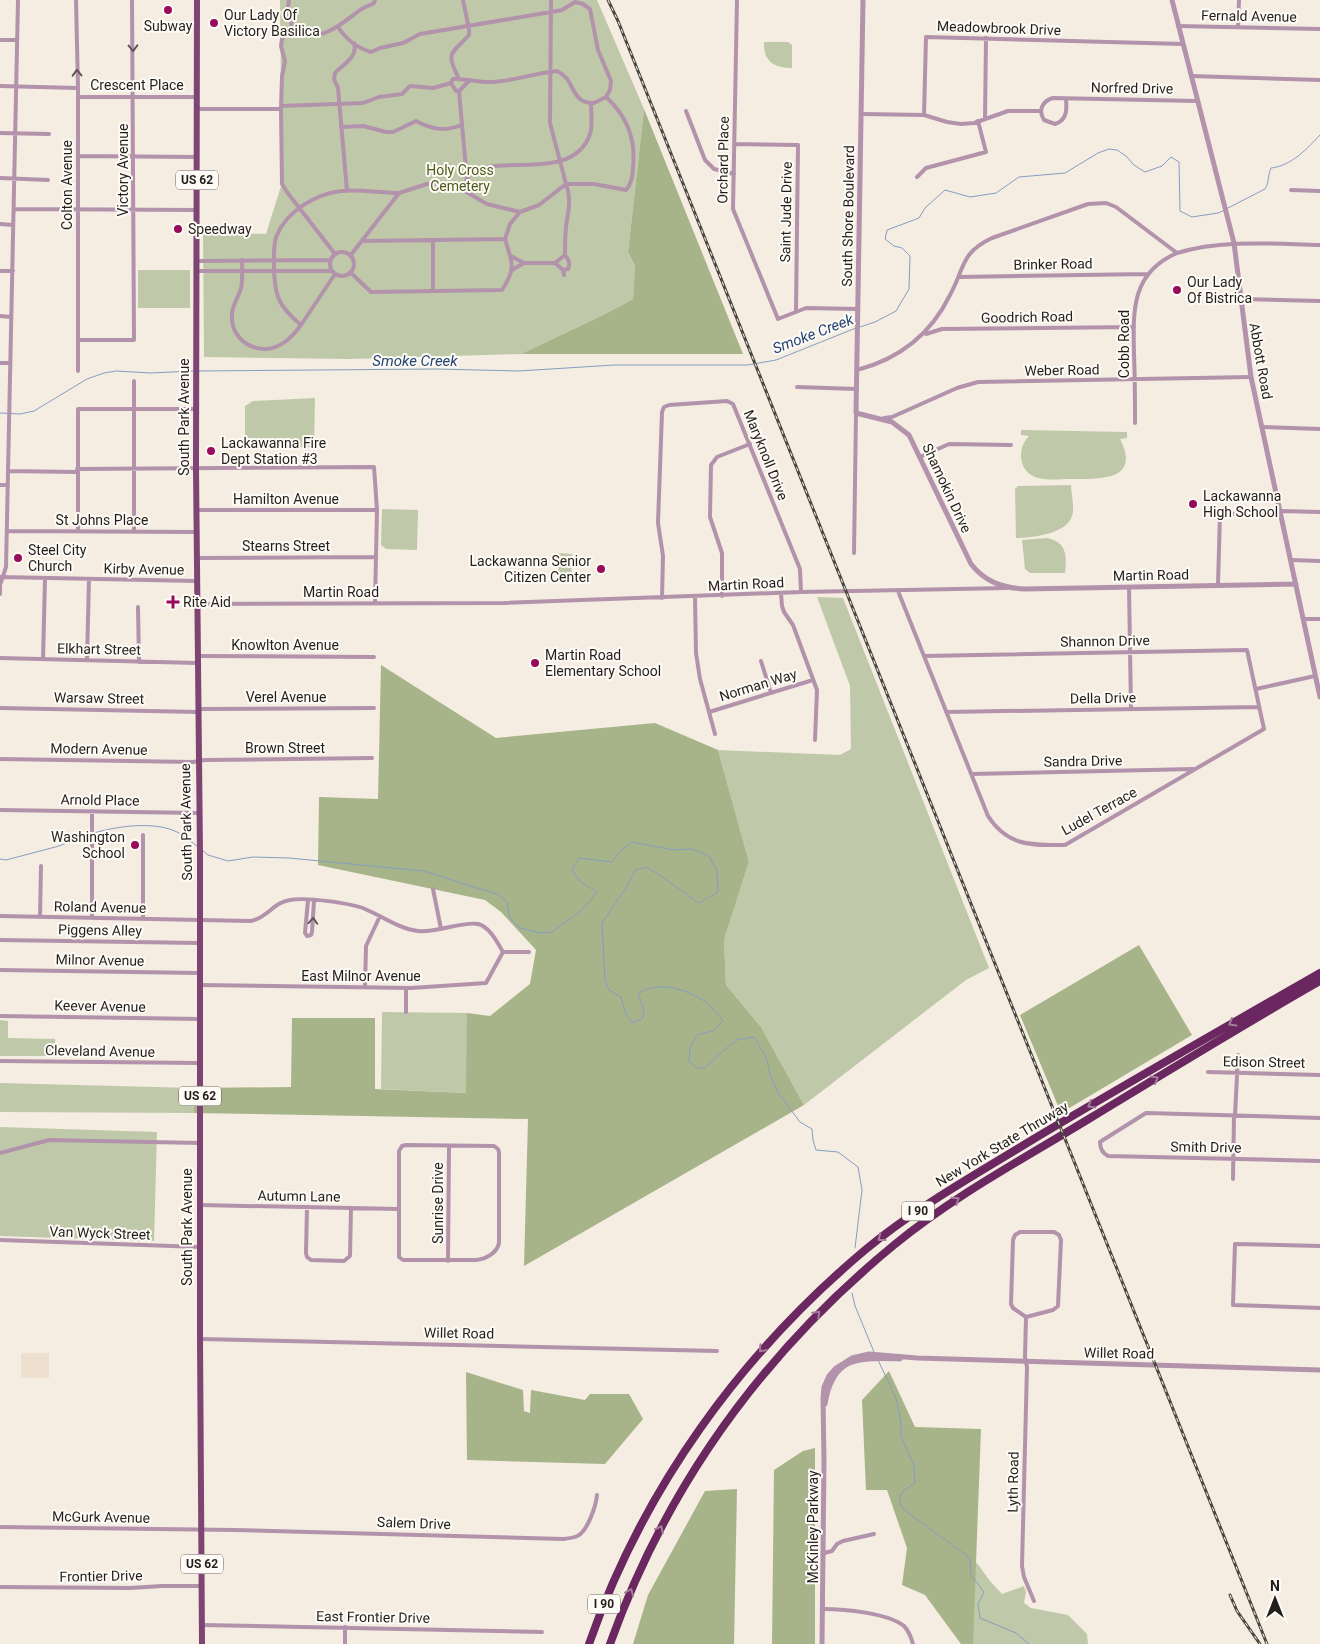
<svg xmlns="http://www.w3.org/2000/svg" width="1320" height="1644" font-family="Roboto,sans-serif">
<style>
.built{fill:#ede0ce}
.green{fill:#bfc9a9}
.forest{fill:#a7b489}
.lines{fill:none;stroke-linecap:round;stroke-linejoin:round}
.stream{stroke:#869dc1;stroke-width:1}
.minor{stroke:#b392ac;stroke-width:4}
.tertiary{stroke:#b392ac;stroke-width:5}
.primary{stroke:#7e4574;stroke-width:6}
.motorway{stroke:#6a2760;stroke-width:8}
.rail-casing{stroke:#4a4640;stroke-width:3}
.rail{stroke:#fefbf6;stroke-width:1;stroke-dasharray:4;stroke-linecap:butt}
.oneway{stroke:#63535c}
.oneway2{stroke:#a57c9c}
.poi-dot{fill:#990a5c;stroke:#fefbf6;stroke-width:2}
.labels{text-anchor:middle;dominant-baseline:central;stroke-width:4;stroke-linejoin:round;paint-order:stroke}
.shield{fill:#fefbf6;stroke:#64615d;stroke-width:1}
.shield-label{font-size:12px;font-weight:bold;fill:#221f1b}
.poi-label{font-size:14px;fill:#221f1b;stroke:#fefbf6;text-anchor:start}
.street-label{font-size:14px;fill:#221f1b;stroke:#fefbf6}
.park-label{font-size:14px;fill:#4c5b1a;stroke:#fefbf6}
.water-label{font-size:15px;font-style:italic;fill:#274576;stroke:#fefbf6}
</style>
<rect width="100%" height="100%" fill="#f5ede1"/>
<!-- built -->
<path class="built" d="M21,1353H49V1378H21Z"/>
<!-- green -->
<path class="green" d="M280,0H597L644,109L628,252L635,266L633,299L603,315L521,354L350,359L204,357L203,232L266,234L282,183Z
M764,42H788L792,45V68C775,68 763,62 764,42Z
M138,270H190V308H138Z
M315,398L314,447L245,448V406L253,401Z
M1021,430L1127,432V438L1120,439C1142,482 1098,479 1070,479C1060,479 1045,481 1035,477C1018,470 1017,448 1029,436L1021,435Z
M1071,485C1071,494 1075,507 1072,516C1067,534 1031,538 1016,538L1015,489L1018,486Z
M382,509L418,510L417,550L386,549L381,545Z
M1047,538C1067,542 1067,556 1065,573H1030L1025,569L1022,540Z
M559,553L572,554L571,581L558,580Z
M817,597L843,598L989,968L966,980L804,1105L761,1027L726,985L724,940L749,862L718,750L840,755L851,749L850,686Z
M382,1012L467,1013V1093L381,1089Z
M0,1020L8,1021V1038L55,1039V1056H0Z
M0,1083L194,1088V1113L0,1112Z
M0,1127L157,1132L154,1241L0,1236Z
M968,1562L977,1563L990,1581L1002,1594L1024,1586L1026,1592L1024,1603L1031,1608L1068,1615L1087,1634L1088,1644H972Z"/>
<!-- forest -->
<path class="forest" d="M644,109L743,354H521L603,315L633,299L635,266L628,252Z
M381,665L496,738L655,723L718,750L749,862L724,940L726,985L761,1027L804,1105L524,1266L528,1119L194,1113V1088L291,1087L292,1018H375V1089L466,1093L467,1013L490,1016L530,984L536,950L501,912L485,900L318,865L319,797L378,799Z
M1139,945L1192,1035L1061,1113L1020,1015Z
M889,1371L915,1427L981,1429L973,1644H961L925,1595L902,1585L907,1548L887,1490H866L862,1400Z
M466,1372L523,1390L524,1411L530,1413L531,1390L585,1400L590,1394H629L643,1419L605,1464L467,1460Z
M815,1448V1644H772L774,1470L803,1451Z
M737,1489L734,1644H633L648,1595L705,1491Z"/>
<g class="lines">
<!-- stream -->
<path class="stream" d="M1228,208L1265,189C1269,183 1268,175 1271,168C1291,166 1307,149 1320,135
M860,327L875,322L896,311L909,289L910,256L902,248L894,246L885,239L887,230L919,218L925,208L945,190L970,197L996,193L1019,177L1065,173L1098,153L1109,149L1117,150L1126,156L1134,165L1145,172L1162,166L1171,157L1179,162L1180,211L1192,217L1218,213L1225,210
M199,371L436,369L519,371L614,365H748L776,360L856,328
M0,413L20,414L34,411L87,379L104,373L116,371L151,373L193,371
M94,833C117,826 155,821 177,832C184,835 190,841 197,846
M202,850L208,855L228,861L253,857L289,858L423,871L497,894L507,902L510,918L520,928L541,933L552,932L582,910L597,892L581,882L572,870L579,858L612,862L620,851L632,842L674,850L692,849L709,856L717,871L718,892L699,903L658,874L646,867L635,870L628,885L602,923L605,980L609,990L621,997L626,1014L632,1023L642,1019L644,1010L638,994C658,979 689,990 707,1003C713,1008 718,1015 723,1021L714,1030L697,1035L690,1047L689,1061L696,1068H705L723,1051L737,1040L754,1037L766,1057L771,1078L779,1094L800,1122L812,1129L813,1140L816,1150L838,1152L858,1167L862,1190L855,1248
M0,859L6,860L59,846L90,834
M852,1293L855,1306L874,1352
M878,1360L896,1398L901,1423V1436L914,1466L915,1483L903,1491L899,1499L903,1509L970,1558L971,1575L984,1592L978,1604L980,1618L1016,1633L1029,1644"/>
<!-- minor -->
<path class="minor" d="M76,0L78,88V371
M289,0L288,7L292,26C318,47 340,25 360,10C364,7 369,6 374,3L375,0
M737,0L733,209L778,319L806,308L858,309
M1178,26L1320,29
M338,27C346,39 357,48 371,52L380,48L403,43L420,34L551,12L562,10L575,2L583,4L590,9L598,50L611,81L610,90L606,97C627,116 636,139 633,167C633,175 632,183 626,190L594,184H566C572,200 568,211 566,227C565,236 565,245 565,255L555,263H524L511,256
M1238,27L1239,0
M0,40H17
M1191,76L1320,80
M459,79C445,51 451,55 469,35V29L463,0
M469,81L459,91H456L451,83L453,79C466,78 479,83 492,82C514,81 535,73 557,71C576,79 569,103 594,103L606,97
M0,86L78,88
M459,91L467,180
M78,97H197
M1066,99C1067,110 1067,120 1055,124L1044,120C1038,111 1042,101 1053,98L1197,101
M281,106L363,103L379,97L402,94L410,86L433,88L451,83
M281,108L282,76L285,61L281,46L282,39L292,26
M197,109H281L282,184L287,192L335,254
M686,111L705,160L714,169L734,174
M861,114L924,115L947,122L961,124L974,123L1008,111H1041
M924,115L926,37L1183,44
M985,118L986,38
M341,127L363,126L386,132H393L416,121C431,129 445,132 461,125
M0,133L49,134
M735,144L798,145L796,312
M78,156L197,157
M917,177L926,168L986,152L978,121
M0,178L48,180
M463,190C464,185 466,179 469,176C491,151 573,185 590,134C593,125 591,112 591,103
M1291,190L1320,191
M347,191L338,88L334,79L335,73C344,63 358,58 354,43
M14,209L197,210
M0,224L13,225
M505,239L510,224L520,212
M433,240V291
M330 264a12 12 0 1 1 24 0a12 12 0 1 1-24 0Z
M350,256L399,193L427,184L449,185L463,190L487,204L520,212L539,205L566,184L550,123L551,0
M242,260C242,269 243,279 241,288C239,296 233,304 232,313C230,333 244,348 264,349C281,349 292,337 301,325
M197,261L330,260
M555,263L563,270L564,275
M512,270L524,263
M563,270L568,269C571,263 568,259 565,255
M0,271H13
M197,271H332
M350,272L371,292L502,290C517,267 512,263 505,239L362,241
M335,274L301,325C278,306 274,295 274,265C274,256 273,243 277,235C287,211 316,194 341,191C356,189 383,193 399,193
M959,277L1148,274
M1240,299L1320,301
M0,316L11,317
M926,334L942,329L1134,327
M78,340H134L132,0
M0,363H10
M857,370C899,359 931,334 950,295C965,268 960,253 992,238L1088,204L1106,203L1116,207L1177,253C1223,239 1273,244 1320,245
M134,381V531
M797,387L857,389
M884,418L892,417L957,388L978,382L1251,377
M1135,423C1135,400 1135,377 1134,354C1133,311 1131,273 1177,253
M1262,427L1320,429
M920,457L949,444L1011,445
M77,469L374,467L377,510L375,603
M8,471L77,472
M0,485H8
M196,510H377
M1280,511L1320,512
M7,531L197,532
M78,531V409H197
M854,553L856,413
M197,558L376,557
M1291,560L1320,561
M0,577L197,581
M1218,585L1220,514L1280,513
M1129,587L1131,709
M898,591L988,816C1008,847 1032,845 1065,845L1264,729L1247,650L924,656
M781,593L782,606L784,612L793,625L817,690L815,740
M0,594V585L6,567L18,0
M722,596V553L710,517L711,465L717,457L750,444
M695,597L696,653L700,679L715,734
M662,598L663,556L658,523L662,412L664,407L669,405L727,401L733,404L800,569L801,592
M197,604L504,603L801,592L1007,588
M138,607L139,662
M1303,619H1320
M197,656L374,657
M0,658L197,663
M43,659L45,578
M87,660L89,579
M761,661L771,693
M1256,689L1315,676
M0,708L198,712
M198,709L374,708
M709,712L813,680
M946,712L1259,707
M0,759L193,762L205,760L372,758
M971,774L1194,769
M0,810L199,813
M143,835V919
M433,889L441,929
M308,900L305,933L307,936L311,935L312,932L314,901
M0,916L251,921C267,918 274,902 290,900C306,897 351,903 365,909C382,916 399,929 418,931C436,933 463,921 478,924C490,927 497,942 503,952
M40,917L41,866
M92,918V811
M0,940L199,943
M503,952H529
M0,970L199,973
M199,985L411,988L486,983L503,952
M365,987L366,946L380,916
M406,1012V988
M0,1016L200,1019
M0,1061L200,1063
M1208,1072L1320,1075
M1235,1116L1238,1055
M1320,1118L1146,1113L1103,1140L1100,1142C1100,1149 1102,1153 1108,1156L1320,1161
M406,1145L494,1146L498,1149L499,1152V1243C497,1253 486,1259 476,1260H403L399,1257V1151L402,1146Z
M0,1153L49,1140L200,1143
M1233,1179L1234,1116
M200,1205L398,1209
M307,1207L306,1253L307,1257L311,1260L344,1261L350,1256L351,1208
M1020,1232H1054L1059,1235L1061,1240L1058,1306L1053,1310L1026,1317L1013,1308L1011,1304L1013,1240L1015,1235Z
M0,1240L200,1247
M1320,1246L1235,1244L1233,1305L1320,1308
M448,1261L449,1146
M1026,1317L1025,1357L1027,1367L1022,1566L1024,1577L1034,1601
M200,1339L717,1351
M0,1527L234,1530L564,1539C569,1538 575,1538 579,1535C588,1529 596,1506 597,1495
M824,1553L832,1551L837,1544L843,1541L874,1534
M0,1587L130,1588L162,1586H202
M823,1609C844,1609 888,1613 904,1626C909,1631 911,1637 913,1644
M202,1625L542,1632
M345,1627V1644"/>
<!-- tertiary -->
<path class="tertiary" d="M863,0L856,413L892,422L909,435L971,564C985,582 1003,588 1025,589L1296,584
M1172,0L1234,243L1251,377L1320,697
M825,1404C833,1355 859,1358 900,1359
M822,1644L824,1461L823,1398L824,1387L829,1376L836,1368L852,1358L869,1354L917,1358L1320,1370"/>
<!-- primary -->
<path class="primary" d="M197,0L196,469L200,854V1339L202,1644"/>
<!-- motorway -->
<path class="motorway" d="M589,1644C643,1489 740,1355 865,1250C917,1207 975,1175 1032,1140C1127,1083 1224,1028 1320,973
M610,1644C667,1485 764,1352 894,1245C955,1195 1025,1158 1092,1117C1168,1071 1243,1025 1320,981"/>
<defs>
<path id="rail" d="M608,0L618,21L1267,1644
M1230,1595L1237,1611L1260,1644"/>
</defs>
<!-- rail casing -->
<use href="#rail" class="rail-casing"/>
<!-- rail -->
<use href="#rail" class="rail"/>
</g>
<!-- one-way arrows -->
<defs><path id="oneway-chevron" d="M-2-3.5L2.5 0L-2 3.5" fill="none" stroke-width="1.6" stroke-linecap="round" stroke-linejoin="round" transform="scale(1.25)"/></defs>
<g class="oneway">
<use href="#oneway-chevron" transform="translate(133 48) rotate(89)"/>
<use href="#oneway-chevron" transform="translate(77 73) rotate(-91)"/>
<use href="#oneway-chevron" transform="translate(313 921) rotate(-86)"/>
</g>
<g class="oneway2">
<use href="#oneway-chevron" transform="translate(1232 1023) rotate(150)"/>
<use href="#oneway-chevron" transform="translate(1155 1079) rotate(-31)"/>
<use href="#oneway-chevron" transform="translate(1091 1105) rotate(149)"/>
<use href="#oneway-chevron" transform="translate(956 1200) rotate(-35)"/>
<use href="#oneway-chevron" transform="translate(881 1238) rotate(143)"/>
<use href="#oneway-chevron" transform="translate(817 1314) rotate(-45)"/>
<use href="#oneway-chevron" transform="translate(762 1349) rotate(132)"/>
<use href="#oneway-chevron" transform="translate(660 1529) rotate(-63)"/>
<use href="#oneway-chevron" transform="translate(630 1592) rotate(-67)"/>
</g>
<!-- markers -->
<g class="poi-dot">
<circle cx="168" cy="10" r="5"/>
<circle cx="214" cy="23" r="5"/>
<circle cx="178" cy="229" r="5"/>
<circle cx="1177" cy="290" r="5"/>
<circle cx="211" cy="451" r="5"/>
<circle cx="1193" cy="504" r="5"/>
<circle cx="18" cy="558" r="5"/>
<circle cx="601" cy="569" r="5"/>
<path d="M170.5 594.5h5v5h5v5h-5v5h-5v-5h-5v-5h5z"/>
<circle cx="535" cy="663" r="5"/>
<circle cx="135" cy="845" r="5"/>
</g>
<g class="labels">
<!-- shield labels -->
<g class="shield">
<rect x="176" y="170.5" width="42" height="19" rx="4"/>
<rect x="179" y="1086.5" width="42" height="19" rx="4"/>
<rect x="902" y="1201.5" width="32" height="19" rx="4"/>
<rect x="181" y="1554.5" width="42" height="19" rx="4"/>
<rect x="588" y="1594.5" width="32" height="19" rx="4"/>
</g>
<g class="shield-label">
<text x="197" y="180">US 62</text>
<text x="200" y="1096">US 62</text>
<text x="918" y="1211">I 90</text>
<text x="202" y="1564">US 62</text>
<text x="604" y="1604">I 90</text>
</g>
<!-- poi labels -->
<g class="poi-label">
<text x="224" y="15">Our Lady Of<tspan x="224" dy="16">Victory Basilica</tspan></text>
<text x="168" y="26" text-anchor="middle">Subway</text>
<text x="188" y="229">Speedway</text>
<text x="1187" y="282">Our Lady<tspan x="1187" dy="16">Of Bistrica</tspan></text>
<text x="221" y="443">Lackawanna Fire<tspan x="221" dy="16">Dept Station #3</tspan></text>
<text x="1203" y="496">Lackawanna<tspan x="1203" dy="16">High School</tspan></text>
<text x="28" y="550">Steel City<tspan x="28" dy="16">Church</tspan></text>
<text x="591" y="561" text-anchor="end">Lackawanna Senior<tspan x="591" dy="16">Citizen Center</tspan></text>
<text x="183" y="602">Rite Aid</text>
<text x="545" y="655">Martin Road<tspan x="545" dy="16">Elementary School</tspan></text>
<text x="125" y="837" text-anchor="end">Washington<tspan x="125" dy="16">School</tspan></text>
</g>
<!-- street labels -->
<g class="street-label">
<text transform="translate(1249 16) rotate(1)">Fernald Avenue</text>
<text transform="translate(999 28) rotate(2)">Meadowbrook Drive</text>
<text x="137" y="85">Crescent Place</text>
<text transform="translate(1132 88) rotate(1)">Norfred Drive</text>
<text transform="translate(723 160) rotate(-89)">Orchard Place</text>
<text transform="translate(123 170) rotate(-90)">Victory Avenue</text>
<text transform="translate(67 185) rotate(-90)">Colton Avenue</text>
<text transform="translate(786 212) rotate(-89)">Saint Jude Drive</text>
<text transform="translate(848 216) rotate(-89)">South Shore Boulevard</text>
<text transform="translate(1053 264) rotate(-1)">Brinker Road</text>
<text transform="translate(1027 317) rotate(-1)">Goodrich Road</text>
<text transform="translate(1124 344) rotate(-90)">Cobb Road</text>
<text transform="translate(1261 361) rotate(80)">Abbott Road</text>
<text transform="translate(1062 370) rotate(-1)">Weber Road</text>
<text transform="translate(184 417) rotate(-90)">South Park Avenue</text>
<text transform="translate(766 455) rotate(68)">Maryknoll Drive</text>
<text transform="translate(947 488) rotate(65)">Shamokin Drive</text>
<text x="286" y="499">Hamilton Avenue</text>
<text x="102" y="520">St Johns Place</text>
<text x="286" y="546">Stearns Street</text>
<text transform="translate(144 569) rotate(1)">Kirby Avenue</text>
<text transform="translate(1151 575) rotate(-1)">Martin Road</text>
<text transform="translate(746 584) rotate(-3)">Martin Road</text>
<text x="341" y="592">Martin Road</text>
<text transform="translate(1105 641) rotate(-1)">Shannon Drive</text>
<text x="285" y="645">Knowlton Avenue</text>
<text transform="translate(99 649) rotate(1)">Elkhart Street</text>
<text transform="translate(758 685) rotate(-17)">Norman Way</text>
<text x="286" y="697">Verel Avenue</text>
<text transform="translate(99 698) rotate(1)">Warsaw Street</text>
<text transform="translate(1103 698) rotate(-1)">Della Drive</text>
<text x="285" y="748">Brown Street</text>
<text transform="translate(99 749) rotate(1)">Modern Avenue</text>
<text transform="translate(1083 761) rotate(-1)">Sandra Drive</text>
<text transform="translate(100 800) rotate(1)">Arnold Place</text>
<text transform="translate(1099 811) rotate(-29)">Ludel Terrace</text>
<text transform="translate(186 822) rotate(-91)">South Park Avenue</text>
<text transform="translate(100 907) rotate(1)">Roland Avenue</text>
<text transform="translate(100 930) rotate(1)">Piggens Alley</text>
<text transform="translate(100 960) rotate(1)">Milnor Avenue</text>
<text x="361" y="976">East Milnor Avenue</text>
<text transform="translate(100 1006) rotate(1)">Keever Avenue</text>
<text transform="translate(100 1051) rotate(1)">Cleveland Avenue</text>
<text transform="translate(1264 1062) rotate(1)">Edison Street</text>
<text transform="translate(1002 1144) rotate(-31)">New York State Thruway</text>
<text transform="translate(1206 1147) rotate(1)">Smith Drive</text>
<text transform="translate(299 1196) rotate(1)">Autumn Lane</text>
<text transform="translate(438 1203) rotate(-90)">Sunrise Drive</text>
<text transform="translate(187 1227) rotate(-90)">South Park Avenue</text>
<text transform="translate(100 1233) rotate(2)">Van Wyck Street</text>
<text transform="translate(459 1333) rotate(1)">Willet Road</text>
<text transform="translate(1119 1353) rotate(1)">Willet Road</text>
<text transform="translate(1013 1482) rotate(-89)">Lyth Road</text>
<text transform="translate(101 1517) rotate(1)">McGurk Avenue</text>
<text transform="translate(414 1523) rotate(2)">Salem Drive</text>
<text transform="translate(813 1527) rotate(-90)">McKinley Parkway</text>
<text transform="translate(101 1576) rotate(-1)">Frontier Drive</text>
<text transform="translate(373 1617) rotate(1)">East Frontier Drive</text>
</g>
<!-- park labels -->
<g class="park-label">
<text x="460" y="170">Holy Cross<tspan x="460" dy="16">Cemetery</tspan></text>
</g>
<!-- water labels -->
<g class="water-label">
<text transform="translate(813 334) rotate(-21)">Smoke Creek</text>
<text x="415" y="361">Smoke Creek</text>
</g>
</g>
<!-- north arrow -->
<g transform="translate(1275 1599)" stroke="#fefbf6" stroke-width="4" paint-order="stroke">
<path d="M0-4L9 19L0 12L-9 19Z" fill="#221f1b"/>
<text y="-8" font-size="14" font-weight="bold" text-anchor="middle" fill="#221f1b">N</text>
</g>
</svg>
